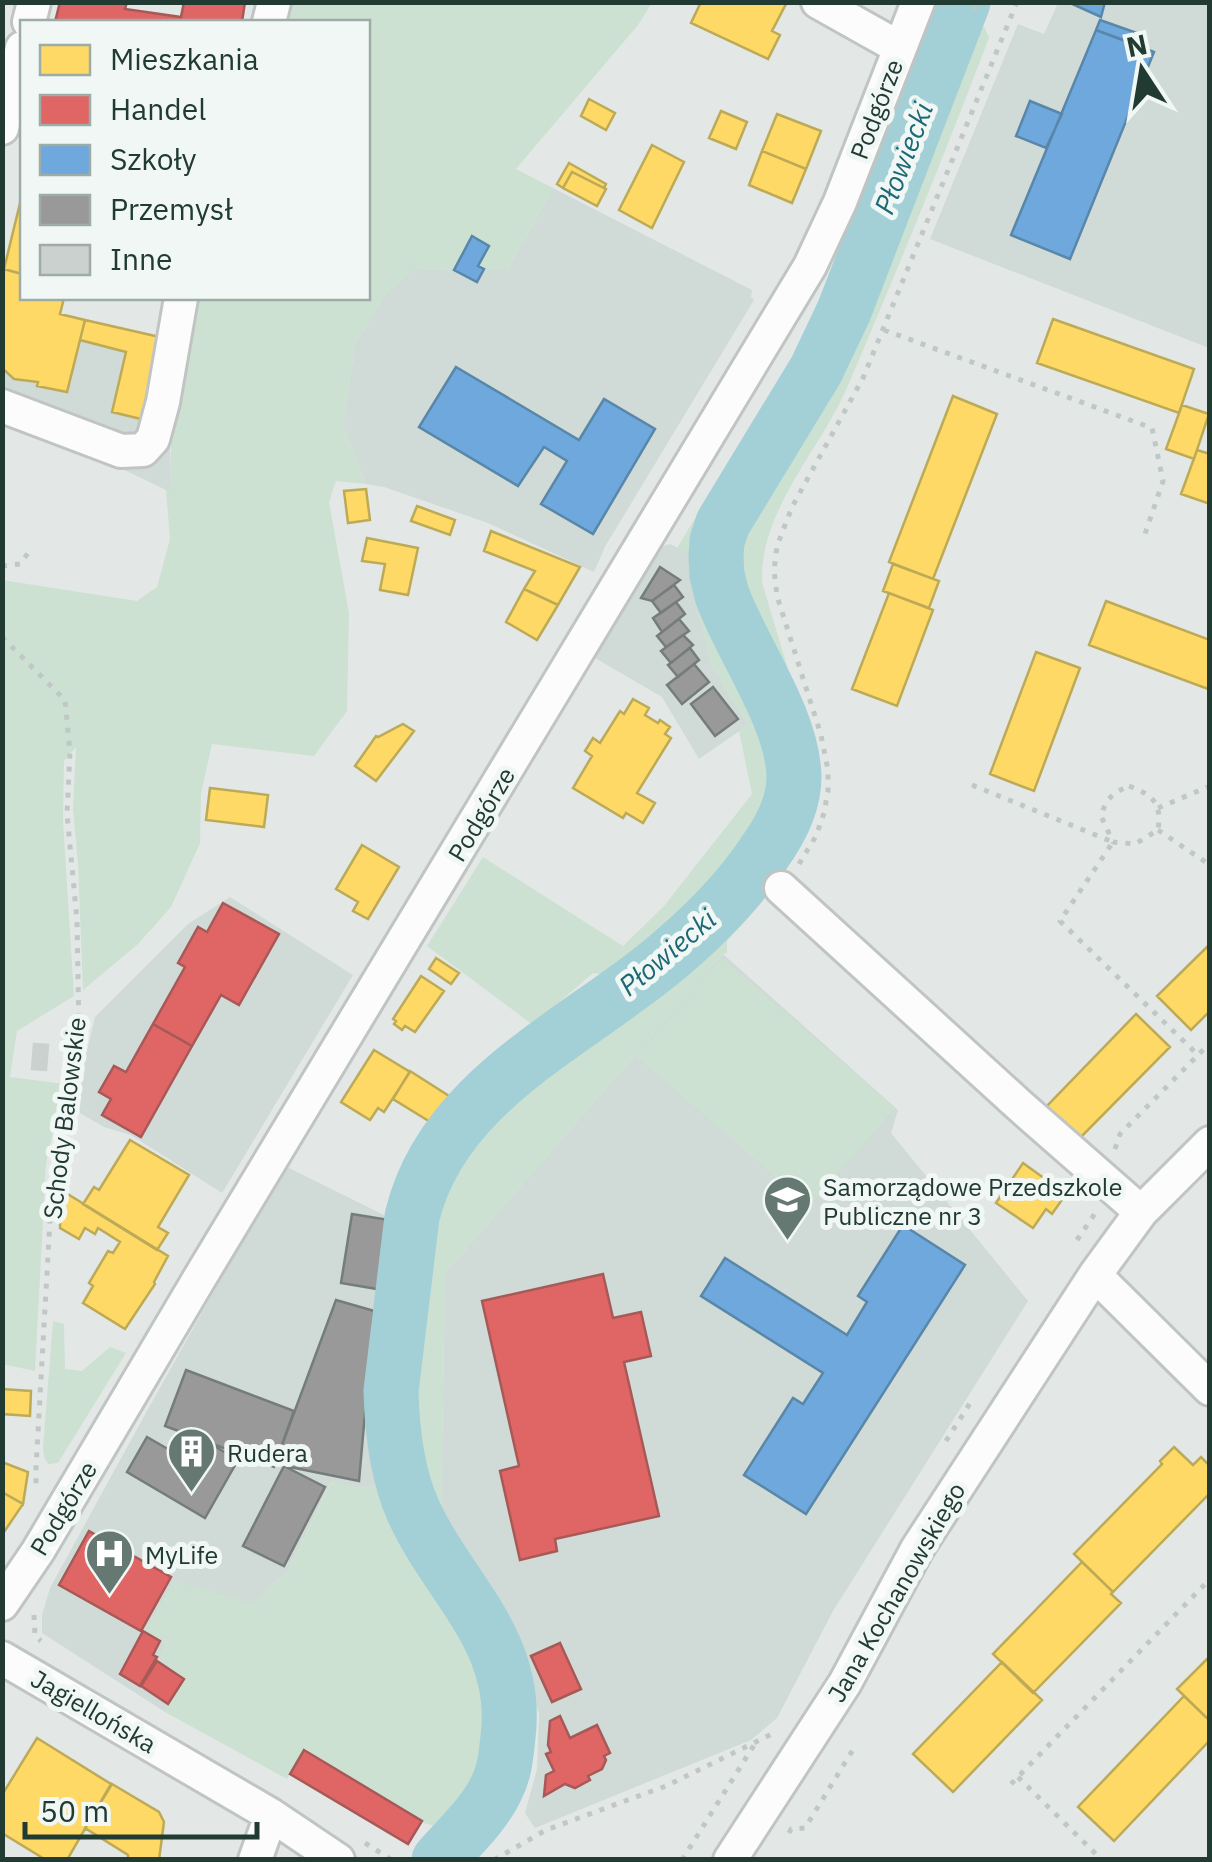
<svg xmlns="http://www.w3.org/2000/svg" width="1212" height="1862" font-family="'IBM Plex Sans',sans-serif">
<style>
.built{fill:#d0dad6}
.green{fill:#cce1d2}
.homes{fill:#ffd966;stroke:#bcaa57;stroke-width:2.5}
.shops{fill:#e06666;stroke:#a75957;stroke-width:2.5}
.schools{fill:#6fa8dc;stroke:#5887a9;stroke-width:2.5}
.industry{fill:#999;stroke:#757d7a;stroke-width:2.5}
.lines{fill:none;stroke-linecap:round;stroke-linejoin:round}
.river{stroke:#a3d0d7;stroke-width:55}
.building{fill:#cbd1cf;stroke:#ccd1cf;stroke-width:2.5}
.minor-casing{stroke:#c0c5c3;stroke-width:38}
.path{stroke:#c0c8c6;stroke-width:5;stroke-dasharray:5 8;stroke-linecap:butt}
.minor{stroke:#fbfcfb;stroke-width:32}
.labels{text-anchor:middle;dominant-baseline:central;stroke-width:10;stroke-linejoin:round;paint-order:stroke}
.street-label{font-size:25px;fill:#213b33;stroke:#f0f7f4}
.poi-label{font-size:25px;fill:#213b33;stroke:#f0f7f4;text-anchor:start}
.water-label{font-size:28px;font-style:italic;fill:#1c6976;stroke:#f0f7f4}
</style>
<rect width="100%" height="100%" fill="#e3e8e6"/>
<!-- built -->
<path class="built" d="M1058,3H1209V348L930,239L1018,24L1044,34Z
M553,188L752,290L751,297L754,300L606,545L594,572L488,523L384,487L366,484L343,426L355,344L387,292L412,270L508,269Z
M2,268L22,274V298H64L61,314L164,338L185,339L170,439L171,490H166L89,453L3,420Z
M670,544L692,555L693,583L710,662L748,725L699,759L662,697L595,658L656,548Z
M230,897L353,975L222,1193L131,1135L104,1127L73,1109L95,1017L188,924Z
M723,954L898,1110L891,1133L1028,1301L833,1611L777,1718L751,1740L535,1828L525,1813L537,1769L539,1713L508,1628L441,1516L445,1273Z
M287,1167L392,1219L380,1308L373,1434L383,1484L361,1488L331,1482L287,1573L270,1586L255,1604L166,1644L159,1659L186,1679L165,1712L42,1633V1615L50,1588L142,1420L234,1255Z"/>
<!-- green -->
<path class="green" d="M283,3H652L638,25L516,169L553,188L508,269L412,270L387,292L355,344L343,426L366,484L336,481L329,502L349,613L347,711L314,756L212,744L201,794L200,843L171,907L138,944L83,990L78,863L73,809L76,747L64,761L63,820L74,996L17,1031L10,1077L64,1084L46,1163L35,1371L2,1364V580L137,601L157,587L170,539L166,490H171C170,436 174,344 198,298H368V22H277Z
M940,5L946,9L817,334L711,514L703,559L707,605L752,691L771,737L779,778L778,791L718,882L615,976L593,973L533,1025L427,946L483,857L623,946L664,906L752,794L739,731L748,725L710,662L693,583L692,556L677,548L761,409L803,346L934,12Z
M976,20L985,28L989,38C944,156 896,274 846,390C818,453 760,510 762,582L818,770L813,814L780,876L727,941V953L723,954L445,1273L441,1516L420,1476L415,1357L427,1231L436,1191L451,1158L480,1121L692,962L765,884L808,814L810,767L781,677L752,615L734,586L730,556L736,525L844,350Z
M722,958L895,1108L809,1206L636,1056Z
M53,1321L64,1324L65,1369L82,1371L110,1347L126,1353L58,1463L48,1464L44,1457L43,1448Z
M332,1481L361,1488L383,1484L413,1542L444,1584L467,1628L484,1674L487,1706L483,1761L468,1791L435,1826L423,1823L304,1748L287,1779L165,1712L186,1679L159,1659L165,1644L144,1631L175,1581L255,1604L270,1586L287,1573Z"/>
<!-- homes -->
<path class="homes" d="M701,2H787L772,31L780,35L768,59L691,23Z
M589,99L615,113L606,130L581,116Z
M721,111L747,122L736,149L709,138Z
M777,114L821,131L806,169L762,151Z
M652,145L684,162L652,228L619,210Z
M762,151L806,169L792,203L749,185Z
M569,163L606,184L604,188L572,172L563,188L557,184Z
M572,172L606,189L597,206L563,188Z
M22,195V274L4,269Z
M4,269L22,274V298H64L60,314L85,320L67,392L37,386L38,382L14,379L2,368Z
M1053,319L1194,369L1179,413L1037,363Z
M85,320L164,338L145,420L112,412L126,352L80,340Z
M953,396L997,414L933,579L889,562Z
M1182,405L1209,414L1194,459L1166,449Z
M1197,450L1210,454V504L1181,494Z
M366,489L370,520L348,523L344,491Z
M417,506L455,520L450,535L411,521Z
M491,531L580,567L558,605L524,589L535,571L484,551Z
M367,538L418,548L408,595L380,590L385,564L362,561Z
M893,564L939,581L929,608L883,591Z
M524,589L558,605L537,640L506,622Z
M889,593L933,610L897,706L852,689Z
M1106,601L1210,640L1208,689L1089,645Z
M1036,652L1080,668L1034,791L990,774Z
M633,699L649,708L645,715L658,723L660,720L670,727L665,734L671,738L637,793L655,803L643,823L626,813L623,818L573,788L592,756L585,751L593,738L600,743L620,711L624,714Z
M403,724L414,731L376,781L355,766L376,736L378,737Z
M210,788L268,795L264,827L206,820Z
M362,845L399,867L368,919L353,911L358,902L336,889Z
M1210,944V1011L1191,1030L1157,996Z
M436,958L459,973L451,984L429,969Z
M421,976L444,991L415,1032L405,1026L402,1030L394,1024L396,1021L393,1019Z
M1136,1014L1170,1047L1079,1139L1046,1107Z
M374,1050L410,1072L384,1112L378,1108L370,1120L341,1102Z
M410,1071L449,1096L432,1123L393,1099Z
M130,1140L189,1175L158,1227L168,1233L157,1250L83,1204L94,1187L99,1190Z
M1023,1163L1066,1194L1052,1214L1046,1209L1033,1228L996,1203Z
M66,1193L168,1256L154,1282L155,1284L125,1329L83,1303L93,1286L89,1283L108,1251L113,1253L120,1242L98,1228L95,1234L85,1228L79,1239L60,1228L61,1199Z
M2,1389L31,1391L30,1416L2,1414Z
M1174,1447L1193,1465L1201,1457L1210,1466V1493L1113,1592L1074,1554L1162,1464L1160,1461Z
M2,1462L28,1472L23,1504L2,1492Z
M2,1492L23,1504L2,1535Z
M1082,1562L1113,1592L1111,1594L1121,1603L1033,1693L993,1654Z
M1210,1656V1721L1177,1689Z
M1002,1662L1042,1700L953,1792L913,1754Z
M1184,1696L1210,1721V1740L1114,1841L1078,1807Z
M37,1738L111,1784L67,1860H46L2,1833V1795Z
M112,1784L159,1812L164,1822L159,1860H128V1855L85,1828Z"/>
<!-- shops -->
<path class="shops" d="M60,2H127L125,9L181,17L184,2H245L242,22H55Z
M223,903L279,934L239,1005L221,995L192,1046L153,1024L185,967L178,963L198,927L207,932Z
M153,1024L192,1046L141,1137L102,1115L111,1099L99,1092L114,1066L126,1072Z
M603,1274L613,1318L641,1312L651,1356L624,1362L659,1516L555,1539L557,1551L520,1560L500,1471L519,1466L482,1301Z
M89,1531L171,1577L141,1631L59,1585Z
M143,1631L160,1641L153,1655L157,1657L140,1686L120,1674Z
M560,1643L581,1689L552,1702L531,1656Z
M157,1661L184,1679L168,1704L141,1686Z
M560,1716L570,1738L597,1725L610,1753L604,1756L606,1760L602,1769L588,1776L590,1780L575,1788L565,1784L544,1796L546,1775L554,1771L546,1754L551,1752L548,1745L550,1721Z
M304,1750L422,1821L408,1844L290,1774Z"/>
<!-- schools -->
<path class="schools" d="M1068,2H1105L1101,17Z
M1100,20L1137,33L1134,44L1096,30Z
M1096,30L1154,52L1070,259L1011,235Z
M1030,101L1062,114L1046,148L1016,136Z
M472,236L489,246L478,266L484,269L477,282L454,270Z
M456,367L579,440L604,399L655,429L593,534L541,504L567,461L544,447L518,486L419,427Z
M903,1225L965,1265L806,1514L744,1475L793,1398L803,1404L823,1373L701,1296L725,1258L847,1335L867,1302L858,1296Z"/>
<!-- industry -->
<path class="industry" d="M660,567L680,580L652,601L641,598Z
M674,585L683,597L661,613L652,601Z
M676,602L685,614L662,632L653,618Z
M679,619L689,631L666,647L657,636Z
M683,635L693,645L671,663L661,651Z
M690,648L699,660L678,677L668,665Z
M694,664L709,682L682,704L667,685Z
M713,687L738,719L715,736L691,704Z
M352,1214L389,1220L377,1289L341,1283Z
M336,1300L374,1311L359,1481L275,1464Z
M186,1370L294,1411L274,1467L165,1426Z
M147,1437L201,1468L214,1446L238,1460L205,1518L127,1472Z
M284,1466L325,1487L284,1566L243,1546Z"/>
<g class="lines">
<!-- river -->
<path class="river" d="M439,1860C459,1837 483,1816 496,1789C505,1772 506,1755 508,1737C520,1640 448,1588 413,1510C397,1474 392,1430 391,1391L412,1217C441,1094 569,1037 660,963C699,931 736,895 764,853C780,831 794,805 794,777C793,718 742,650 722,595L717,575L716,557L717,541L723,523L816,370L844,311L963,2"/>
</g>
<!-- building -->
<path class="building" d="M34,1044L48,1045L46,1070L32,1069Z"/>
<g class="lines">
<defs>
<path id="minor" d="M818,2L900,48
M29,22L34,2
M269,22L274,2
M2,128L22,48
M2,406L121,451L143,450L153,439L163,402L181,298
M781,888L1019,1105L1141,1212
M1095,1275L1210,1389
M2,1604L38,1551L199,1279L810,266L840,202L918,2
M2,1658L271,1815L338,1860
M255,1860L271,1815
M730,1860L845,1683L917,1549L1095,1275L1141,1212L1210,1143"/>
</defs>
<!-- minor casing -->
<use href="#minor" class="minor-casing"/>
<!-- path -->
<path class="path" d="M961,2L980,10
M884,330L1152,428L1163,481L1145,534
M2,566L20,564L31,549
M2,637L65,700L70,752L67,814L77,920L79,1034L52,1185L36,1467V1490
M972,785L1113,842L1060,921L1198,1055L1210,1043
M1129,786C1153,795 1162,803 1158,830L1135,844L1113,842L1101,816C1106,799 1112,793 1129,786Z
M1158,808L1210,786
M1158,830L1210,865
M799,864L816,836L824,813L828,791V770L821,735L777,596L774,570L777,546L792,507L863,378L1017,2
M1115,1149L1120,1134L1198,1055
M1077,1240L1096,1212
M946,1441L972,1400
M34,1615L35,1636L41,1641
M1018,1777L1102,1860
M1011,1784L1210,1579
M789,1833L791,1829L805,1828L854,1748
M365,1843L392,1860
M494,1860L546,1830L666,1786L772,1734
M682,1860L754,1745"/>
<!-- minor -->
<use href="#minor" class="minor"/>
</g>
<!-- icons -->
<defs>
<symbol id="school-pin" viewBox="-11 -11 22 30"><path d="M0 17L-7.5 6A9.5 9.5 0 1 1 7.5 6Z" fill="#657872" stroke="#f0f7f4"/><path d="M0-5L7-2L0 1L-7-2ZM-4 1L0 2.5L4 1V4Q0 6-4 4Z" fill="#fff"/></symbol>
<symbol id="building-pin" viewBox="-11 -11 22 30"><path d="M0 17L-7.5 6A9.5 9.5 0 1 1 7.5 6Z" fill="#657872" stroke="#f0f7f4"/><path d="M-4-6H4V6H1V3H-1V6H-4ZM-2.5-4.3h1.7v1.8h-1.7ZM.8-4.3h1.7v1.8H.8ZM-2.5-1h1.7V.8h-1.7ZM.8-1h1.7V.8H.8Z" fill="#fff"/></symbol>
<symbol id="hospital-pin" viewBox="-11 -11 22 30"><path d="M0 17L-7.5 6A9.5 9.5 0 1 1 7.5 6Z" fill="#657872" stroke="#f0f7f4"/><path d="M-5-5h3v3.5h4V-5h3V5h-3V1.5h-4V5h-3Z" fill="#fff"/></symbol>
</defs>
<g fill-rule="evenodd">
<use href="#school-pin" x="760" y="1172" width="55" height="75"/>
<use href="#building-pin" x="164" y="1424" width="55" height="75"/>
<use href="#hospital-pin" x="82" y="1526" width="55" height="75"/>
</g>
<g class="labels">
<!-- street labels -->
<g class="street-label">
<text transform="translate(876 109) rotate(-69)">Podgórze</text>
<text transform="translate(481 814) rotate(-59)">Podgórze</text>
<text transform="translate(64 1118) rotate(-83)">Schody Balowskie</text>
<text transform="translate(63 1508) rotate(-59)">Podgórze</text>
<text transform="translate(896 1592) rotate(-60)">Jana Kochanowskiego</text>
<text transform="translate(94 1711) rotate(30)">Jagiellońska</text>
</g>
<!-- poi labels -->
<g class="poi-label">
<text x="823" y="1186">Samorządowe Przedszkole<tspan x="823" dy="29">Publiczne nr 3</tspan></text>
<text x="227" y="1452">Rudera</text>
<text x="145" y="1554">MyLife</text>
</g>
<!-- water labels -->
<g class="water-label">
<text transform="translate(903 158) rotate(-69)">Płowiecki</text>
<text transform="translate(667 952) rotate(-40)">Płowiecki</text>
</g>
</g>
<!-- border -->
<rect width="1212" height="1862" fill="none" stroke="#213b33" stroke-width="10"/>
<!-- legend -->
<rect x="20" y="20" width="350" height="280" fill="#f0f7f4" stroke="#9daca7" stroke-width="2.5"/>
<rect x="40" y="45" width="50" height="30" fill="#ffd966" stroke="#9daca7" stroke-width="2.5"/>
<text x="110" y="70" font-size="30" fill="#213b33">Mieszkania</text>
<rect x="40" y="95" width="50" height="30" fill="#e06666" stroke="#9daca7" stroke-width="2.5"/>
<text x="110" y="120" font-size="30" fill="#213b33">Handel</text>
<rect x="40" y="145" width="50" height="30" fill="#6fa8dc" stroke="#9daca7" stroke-width="2.5"/>
<text x="110" y="170" font-size="30" fill="#213b33">Szkoły</text>
<rect x="40" y="195" width="50" height="30" fill="#999999" stroke="#9daca7" stroke-width="2.5"/>
<text x="110" y="220" font-size="30" fill="#213b33">Przemysł</text>
<rect x="40" y="245" width="50" height="30" fill="#cbd1cf" stroke="#9daca7" stroke-width="2.5"/>
<text x="110" y="270" font-size="30" fill="#213b33">Inne</text>
<!-- north arrow -->
<g transform="translate(1142 70) rotate(348)" stroke="#f0f7f4" stroke-width="8" paint-order="stroke">
<path d="M0-8L18 38L0 25L-18 38Z" fill="#213b33"/>
<text y="-15" font-size="28" font-weight="bold" text-anchor="middle" fill="#213b33">N</text>
</g>
<!-- scale -->
<path d="M25 1822v15h232v-15" fill="none" stroke="#213b33" stroke-width="5"/>
<text x="40" y="1822" font-size="30" fill="#213b33" stroke="#f0f7f4" stroke-width="8" paint-order="stroke">50 m</text>
</svg>
